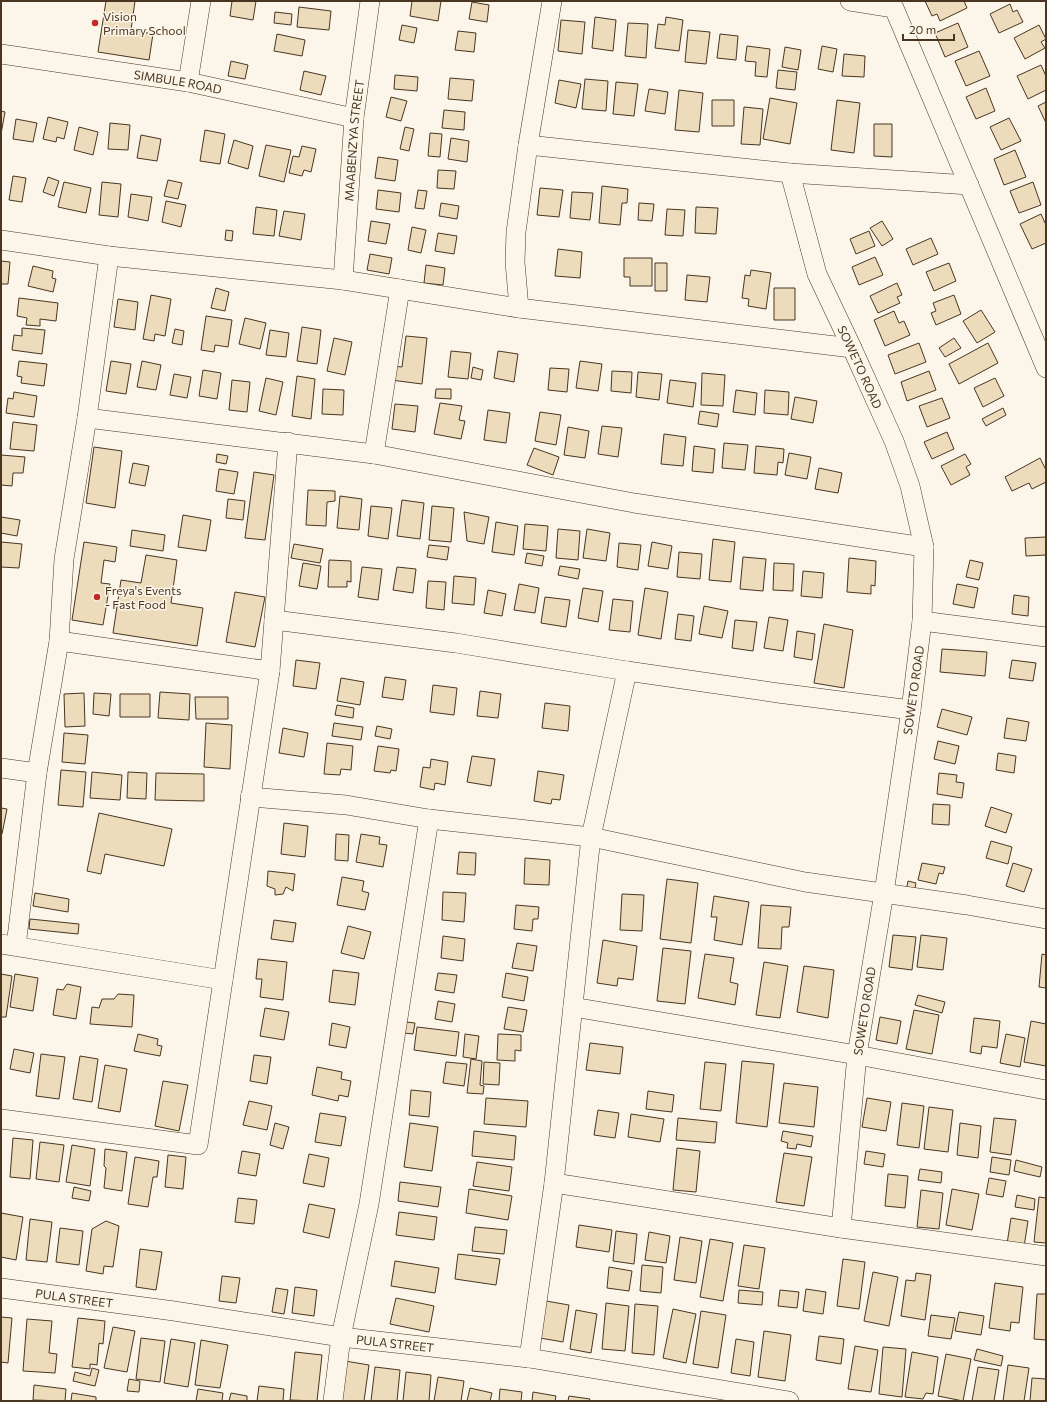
<svg xmlns="http://www.w3.org/2000/svg" width="1047" height="1402" font-family="Commissioner,sans-serif">
<style>
.building{fill:#ecdcbc;stroke:#4a3520}
.lines{fill:none;stroke-linecap:round;stroke-linejoin:round}
.minor-casing{stroke:#4a3520;stroke-width:20}
.minor{stroke:#fbf6e9;stroke-width:19}
.poi-dot{fill:#c62828;stroke:#fbf6e9;stroke-width:1.5}
.labels{text-anchor:middle;dominant-baseline:central;stroke-width:3;stroke-linejoin:round;paint-order:stroke}
.poi-label{font-size:12px;fill:#4a3520;stroke:#fbf6e9;text-anchor:start}
.street-label{font-size:12px;fill:#4a3520;stroke:#fbf6e9}
</style>
<rect width="100%" height="100%" fill="#fbf6e9"/>
<!-- building -->
<path class="building" d="M106,1H135L131,30L153,34L149,60L98,52Z
M232,1H256L253,20L230,16Z
M412,1H441L438,21L410,16Z
M925,1H964L967,8L940,21L937,14L932,16Z
M472,2L489,5L487,22L469,19Z
M1010,4L1013,12L1017,10L1023,22L999,33L990,14Z
M299,7L331,11L329,30L297,27Z
M275,12L292,14L291,25L274,23Z
M595,17L616,20L613,51L592,48Z
M666,17L683,20L679,51L655,48L658,24L665,25Z
M561,20L585,22L582,54L558,51Z
M628,23L648,24L646,58L625,56Z
M958,23L968,47L945,57L935,33Z
M402,25L417,28L414,43L399,40Z
M1039,25L1046,39L1041,42L1045,48L1025,59L1014,38Z
M688,30L710,32L706,64L685,62Z
M458,31L476,33L474,52L455,50Z
M277,34L305,40L302,56L274,51Z
M720,34L738,36L736,60L717,58Z
M747,46L770,49L767,77L755,76L756,62L745,61Z
M822,46L837,49L833,72L818,69Z
M785,47L801,50L798,70L782,67Z
M979,51L990,76L966,86L955,61Z
M844,54L865,56L864,77L842,76Z
M231,61L248,65L245,79L228,76Z
M1041,65L1046,76V90L1028,99L1017,76Z
M778,70L797,72L795,90L776,88Z
M304,71L326,76L321,95L300,90Z
M395,75L418,77L417,91L394,89Z
M450,78L474,80L472,101L448,99Z
M585,79L608,81L606,111L582,109Z
M559,80L581,84L576,108L555,103Z
M616,82L638,84L634,116L613,114Z
M986,88L995,111L976,119L966,97Z
M649,89L668,92L665,114L645,111Z
M679,90L703,93L699,132L675,130Z
M391,97L407,101L401,121L386,117Z
M770,98L797,103L790,144L763,139Z
M712,100H734V126H712Z
M837,100L860,103L854,153L831,150Z
M1046,102V123L1038,106Z
M744,107L763,109L760,145L741,144Z
M444,110L465,112L464,130L442,128Z
M1,111L5,112L1,134Z
M48,117L68,122L64,139L57,137L56,142L43,139Z
M1009,118L1021,141L1001,150L990,127Z
M16,119L37,123L33,142L13,139Z
M110,123L130,125L128,150L108,149Z
M874,124H892V157L874,156Z
M79,127L98,132L93,155L74,150Z
M405,127L414,129L409,151L400,149Z
M205,130L225,134L220,164L200,161Z
M430,133L442,134L440,157L428,156Z
M141,135L161,139L157,161L137,158Z
M451,138L469,141L467,162L448,159Z
M234,140L253,146L248,169L228,163Z
M266,145L291,150L284,182L259,176Z
M302,146L316,149L311,172L304,170L302,176L289,173L293,156L299,157Z
M1015,150L1026,177L1004,185L994,159Z
M378,157L398,160L395,181L375,178Z
M438,170L456,171L454,189L437,188Z
M13,176L26,178L22,202L9,200Z
M48,177L59,181L54,196L43,192Z
M168,180L182,183L178,199L164,196Z
M64,182L91,188L86,213L58,207Z
M102,182L121,184L118,217L99,215Z
M1033,182L1041,205L1019,213L1010,191Z
M602,186L628,189L627,203H622L620,225L599,223Z
M540,188L563,190L559,217L537,215Z
M378,190L401,193L399,212L376,209Z
M418,190L427,191L424,209L415,208Z
M572,192L593,193L590,220L570,218Z
M131,194L152,197L148,221L128,217Z
M166,201L186,205L181,227L162,222Z
M441,203L459,206L457,219L439,216Z
M639,203L654,204L652,221L638,220Z
M256,207L277,210L274,236L253,234Z
M696,207L718,208L716,234L695,233Z
M667,209L685,210L683,236L665,235Z
M284,211L305,214L301,240L279,236Z
M1041,214L1046,225V243L1032,249L1020,224Z
M371,221L390,224L386,244L368,241Z
M882,221L893,239L882,246L870,228Z
M412,227L426,230L421,253L408,250Z
M226,230L233,231L232,241L225,240Z
M869,231L875,246L856,254L850,239Z
M438,233L457,236L454,254L435,251Z
M931,238L938,254L913,265L906,249Z
M558,249L582,252L580,278L555,276Z
M370,254L392,258L389,274L367,270Z
M875,257L883,275L859,285L852,267Z
M624,258H652V286H630V277H624Z
M1,261L10,262L8,284H1Z
M655,263H667V291H655Z
M949,263L956,281L934,291L926,272Z
M426,265L445,268L443,285L424,283Z
M33,266L53,271L52,278L56,279L53,292L28,286Z
M751,270L771,273L766,309L748,306L749,299L742,298L745,275L750,276Z
M687,275L710,277L707,302L685,300Z
M897,283L902,295L897,297L900,303L878,313L870,296Z
M216,288L229,292L225,311L211,308Z
M774,288H795V320H774Z
M151,295L171,299L165,336L155,334L154,341L143,339Z
M954,295L961,314L936,325L931,313L936,311L933,303Z
M19,298L58,303L56,321L40,319V326L26,325L27,318L17,316Z
M118,299L138,302L135,330L114,327Z
M981,310L995,332L977,343L963,321Z
M894,311L899,323L904,321L910,335L885,346L874,320Z
M206,316L232,320L228,347L215,345L214,352L201,350Z
M245,318L266,323L260,349L239,344Z
M302,327L321,330L317,364L297,361Z
M22,328L45,330L42,354L12,350L14,335L22,336Z
M175,329L184,331L182,345L172,343Z
M270,330L289,333L286,357L266,355Z
M406,336L427,338L422,384L391,380L393,366L402,367Z
M334,338L352,342L345,375L327,371Z
M954,338L961,348L945,357L939,348Z
M919,343L926,362L895,374L888,355Z
M988,343L998,363L959,384L949,364Z
M451,351L471,353L468,379L448,377Z
M498,351L518,354L514,382L494,378Z
M19,361L47,364L44,386L21,383L22,377L17,376Z
M111,361L131,364L126,394L106,391Z
M142,361L161,365L156,390L137,387Z
M580,361L602,364L598,391L576,388Z
M473,367L483,370L481,380L471,378Z
M550,368L569,369L567,392L548,390Z
M203,370L221,373L217,399L199,396Z
M612,371L632,372L631,393L611,391Z
M929,371L936,390L907,401L901,382Z
M638,372L662,374L659,400L636,397Z
M702,373L725,375L723,406L701,405Z
M174,374L191,377L187,398L170,395Z
M297,376L315,379L311,419L292,416Z
M266,378L283,382L276,415L259,411Z
M995,378L1004,396L983,407L974,388Z
M232,380L250,382L247,412L229,410Z
M670,380L696,383L693,407L667,403Z
M323,389L344,390L343,415L322,414Z
M436,389H451V399L435,398Z
M736,390L757,393L755,415L733,412Z
M765,390L789,392L788,415L764,413Z
M14,392L37,396L34,417L6,413L8,398L13,399Z
M795,397L817,401L813,423L791,419Z
M942,398L950,418L927,427L919,406Z
M440,403L462,406L459,420L465,421L461,439L434,434Z
M395,404L418,406L415,432L392,429Z
M1003,408L1006,415L986,426L982,419Z
M488,410L510,413L506,443L484,440Z
M700,411L719,414L717,427L698,424Z
M540,412L561,415L556,445L535,441Z
M13,422L37,425L34,451L10,449Z
M602,426L622,428L618,457L598,454Z
M568,427L589,431L585,458L564,455Z
M947,432L954,449L932,459L924,442Z
M664,434L686,437L683,466L661,464Z
M724,443L748,445L745,470L722,468Z
M694,446L715,449L713,473L692,471Z
M756,446L784,449L783,463L778,462L777,475L754,473Z
M94,447L122,451L115,508L86,503Z
M534,448L559,457L553,475L527,465Z
M789,453L811,457L807,479L785,475Z
M217,454L228,456L226,464L216,462Z
M965,454L971,464L966,467L970,475L951,485L941,466Z
M1,455L25,457L23,473H13L12,486L1,485Z
M1040,458L1046,470V482L1032,489L1029,483L1012,491L1005,477Z
M133,463L149,466L145,486L129,483Z
M819,468L842,473L838,493L815,489Z
M219,469L238,472L234,494L216,491Z
M254,472L274,475L265,540L245,538Z
M308,490L335,491V501L327,502L326,526L306,525Z
M340,496L362,499L359,530L337,528Z
M228,499L245,501L243,520L226,518Z
M402,500L424,503L420,539L397,536Z
M371,506L392,508L388,539L368,536Z
M432,506L454,508L451,542L429,540Z
M464,512L489,517L484,544L467,541Z
M183,515L211,520L206,551L178,547Z
M1,517L20,520L17,536L1,533Z
M496,522L518,526L514,555L492,552Z
M525,524L548,526L546,551L523,549Z
M558,529L580,531L578,560L556,558Z
M587,529L610,533L606,561L583,558Z
M132,530L165,535L163,551L130,546Z
M1046,537V555L1026,556L1025,538Z
M713,539L735,542L731,582L709,580Z
M1,542L22,544L19,568L1,567Z
M84,542L117,547L115,562L104,560L101,583L110,584L103,625L72,620Z
M652,542L672,546L668,569L648,566Z
M619,543L641,545L638,570L617,567Z
M294,544L323,549L320,563L291,558Z
M429,545L449,547L447,560L427,557Z
M679,552L702,554L700,579L677,577Z
M527,553L544,556L542,566L525,563Z
M146,555L177,560L171,603L203,608L197,646L113,633L121,580L141,583Z
M743,557L766,559L763,591L740,589Z
M849,558L876,561L875,586L871,585V594L847,592Z
M329,560L351,561V582L347,581V587H328Z
M970,560L983,563L979,580L966,577Z
M303,563L321,566L317,589L299,586Z
M774,563L794,564L793,591L773,590Z
M560,566L580,569L578,579L558,575Z
M362,567L382,569L378,600L358,597Z
M397,567L416,569L413,593L393,590Z
M803,571L824,573L822,598L801,596Z
M454,576L476,578L474,605L452,603Z
M428,581L446,582L444,610L426,608Z
M519,584L539,588L535,613L514,610Z
M957,584L978,588L974,608L953,604Z
M583,588L603,591L598,622L578,618Z
M645,588L668,592L661,639L638,635Z
M488,590L506,594L502,616L484,613Z
M235,592L265,597L255,647L226,642Z
M1014,595L1029,597L1028,616L1012,614Z
M545,597L570,600L566,627L541,623Z
M613,599L633,601L630,632L609,630Z
M704,606L728,611L722,638L699,634Z
M678,614L694,616L691,641L675,639Z
M769,617L788,620L783,651L764,648Z
M735,620L757,622L753,651L732,648Z
M824,624L853,630L844,688L814,683Z
M797,631L815,634L812,660L794,657Z
M942,649L987,652L985,676L940,672Z
M296,660L320,663L316,689L293,686Z
M1012,660L1036,663L1033,681L1009,678Z
M385,677L406,680L403,700L382,697Z
M341,678L364,682L360,705L337,701Z
M433,685L457,688L454,715L430,712Z
M480,691L501,694L498,718L477,716Z
M160,692L190,694L189,720L158,718Z
M84,693L85,726L65,727L64,694Z
M94,693L111,694L109,716L93,714Z
M120,694H150V717H120Z
M195,697H228V719H196Z
M545,703L570,706L568,731L542,728Z
M337,705L354,708L353,718L335,715Z
M942,709L972,717L967,735L937,727Z
M1007,718L1029,722L1026,741L1004,738Z
M206,723L232,725L230,769L204,767Z
M334,723L363,727L361,740L332,736Z
M377,726L392,729L390,739L375,736Z
M283,728L308,733L304,757L279,753Z
M64,733L88,735L85,764L62,762Z
M938,741L959,746L955,764L934,759Z
M327,743L353,746L351,770L341,769L340,775L324,774Z
M378,746L399,749L396,771L391,770L390,773L374,771Z
M998,753L1016,756L1014,773L996,770Z
M472,756L495,759L491,786L467,782Z
M431,759L448,762L445,785L435,783L434,790L420,787L423,767L430,768Z
M61,770L86,772L83,807L58,805Z
M538,771L564,775L560,800L552,799L551,804L534,801Z
M92,772L122,775L120,800L90,798Z
M128,772L147,773L146,799L127,798Z
M156,773L204,774V801L155,800Z
M939,773L957,775L956,782L964,783L962,798L937,794Z
M933,804L950,805L949,825L932,824Z
M991,807L1012,814L1006,833L985,826Z
M1,808L7,809L2,834H1Z
M99,813L172,829L164,866L105,854L101,874L87,871Z
M284,823L308,826L305,857L281,854Z
M336,834L349,835L348,861L335,860Z
M361,834L380,837L379,844L387,845L383,867L356,862Z
M991,841L1012,847L1008,864L986,858Z
M459,852L476,853L475,875L457,874Z
M525,858L550,860L549,885L524,884Z
M922,863L945,867L943,874L939,873L936,884L918,880Z
M1013,863L1032,869L1024,892L1006,886Z
M268,871L295,874L293,891L286,887L283,894L275,895V889L267,886Z
M342,877L364,881L362,891L369,893L365,910L337,905Z
M667,879L698,883L691,943L660,939Z
M908,881L916,883L914,893L906,891Z
M443,892L466,893L464,922L442,920Z
M35,893L69,899L68,912L33,906Z
M622,894L644,895L642,931L620,930Z
M714,896L749,902L742,945L714,940L717,917H711Z
M516,905L539,907L538,919H533L532,931L514,929Z
M761,905L791,907L789,927H782L781,949L758,948Z
M30,919L79,924L78,934L29,929Z
M274,920L296,923L293,942L271,939Z
M348,926L371,932L364,959L341,953Z
M893,935L916,937L912,970L889,967Z
M921,935L947,938L943,970L917,967Z
M443,936L465,939L463,961L441,958Z
M603,940L637,946L633,980L618,978L617,986L597,983Z
M517,943L537,946L533,971L512,968Z
M663,948L691,951L685,1004L657,1001Z
M705,954L734,958L730,982L738,984L735,1005L698,998Z
M1042,954L1046,955V988L1039,987Z
M258,959L287,962L283,1000L260,997L262,979H256Z
M764,962L788,966L780,1018L756,1015Z
M804,966L834,970L828,1018L797,1012Z
M333,970L359,973L355,1005L329,1002Z
M438,973L457,975L454,993L435,990Z
M506,973L528,977L524,1001L502,997Z
M1,974L12,976L6,1017H1Z
M15,974L38,978L33,1011L10,1007Z
M67,984L81,987L76,1019L53,1015L57,989L63,990Z
M118,994L134,995L132,1027L90,1024L92,1007L99,1008L102,999H114Z
M918,995L945,1002L942,1013L915,1005Z
M438,1001L455,1004L452,1022L435,1019Z
M508,1007L527,1010L523,1032L504,1029Z
M265,1008L289,1012L284,1040L260,1036Z
M914,1010L939,1015L932,1054L906,1049Z
M880,1017L901,1021L897,1044L876,1040Z
M974,1018L1000,1021L997,1048L982,1046L981,1054L970,1052Z
M1031,1021L1046,1024V1066L1024,1062Z
M406,1022L415,1023L413,1034L404,1033Z
M332,1023L350,1027L346,1048L329,1045Z
M417,1027L459,1032L456,1056L414,1050Z
M138,1034L158,1039L157,1045L162,1046L160,1056L134,1051Z
M465,1034L479,1036L476,1059L463,1057Z
M498,1034L521,1035V1051L515,1050V1061L497,1060Z
M1006,1034L1025,1038L1020,1067L1000,1063Z
M590,1043L623,1047L620,1074L586,1070Z
M14,1049L34,1053L30,1073L10,1069Z
M41,1054L65,1057L59,1099L36,1096Z
M254,1055L271,1057L267,1084L250,1081Z
M80,1056L98,1059L92,1102L73,1099Z
M471,1059L482,1061L480,1085L484,1086L483,1094L467,1093Z
M742,1061L774,1064L767,1127L736,1123Z
M446,1062L467,1064L464,1086L443,1083Z
M484,1062L500,1063L499,1085L483,1084Z
M705,1062L726,1064L721,1111L700,1109Z
M105,1065L127,1069L120,1112L98,1108Z
M317,1067L342,1072L341,1079L351,1081L348,1097L339,1095L338,1101L312,1095Z
M163,1081L188,1085L179,1131L155,1126Z
M784,1083L818,1087L814,1127L779,1123Z
M411,1090L431,1092L429,1117L409,1115Z
M648,1091L674,1095L672,1112L646,1109Z
M486,1098L528,1101L526,1127L484,1124Z
M867,1098L891,1102L886,1131L862,1127Z
M249,1101L272,1106L267,1130L243,1125Z
M902,1103L924,1106L919,1148L897,1145Z
M929,1107L953,1110L948,1152L924,1149Z
M598,1110L619,1113L615,1138L594,1135Z
M320,1113L346,1117L341,1146L315,1142Z
M631,1114L664,1119L660,1142L628,1137Z
M678,1118L717,1122L715,1143L676,1140Z
M994,1118L1016,1120L1011,1155L990,1152Z
M275,1123L289,1127L283,1149L270,1145Z
M410,1123L438,1127L432,1171L404,1167Z
M960,1123L981,1126L978,1158L957,1155Z
M474,1131L516,1136L514,1160L472,1156Z
M783,1131L813,1136L811,1147L797,1144L796,1149L787,1148L788,1143L781,1141Z
M13,1138L33,1140L30,1179L10,1177Z
M40,1142L64,1145L59,1182L36,1179Z
M72,1145L95,1149L90,1186L66,1182Z
M677,1148L700,1151L696,1192L673,1190Z
M105,1149L127,1152L122,1191L104,1188L106,1168L104,1166Z
M242,1151L260,1154L256,1176L238,1173Z
M866,1151L885,1154L883,1167L864,1164Z
M784,1153L812,1157L804,1206L776,1202Z
M309,1154L329,1158L324,1187L303,1183Z
M168,1155L186,1157L183,1189L165,1187Z
M135,1157L159,1161L157,1177H153L148,1207L128,1204Z
M992,1157L1011,1160L1009,1175L990,1172Z
M1016,1160L1042,1167L1040,1177L1014,1171Z
M477,1162L512,1167L509,1191L473,1186Z
M920,1169L942,1172L941,1183L918,1180Z
M888,1174L908,1176L905,1208L885,1206Z
M989,1178L1006,1181L1003,1197L986,1194Z
M400,1182L441,1187L438,1207L398,1201Z
M74,1187L91,1191L89,1201L72,1198Z
M469,1189L512,1196L508,1220L466,1213Z
M952,1189L979,1194L972,1230L946,1225Z
M921,1190L943,1193L939,1229L917,1227Z
M1017,1195L1035,1199L1034,1210L1015,1207Z
M1039,1197L1046,1198V1243L1034,1242Z
M238,1198L257,1200L254,1224L235,1222Z
M309,1204L335,1209L329,1238L303,1232Z
M399,1212L437,1217L434,1240L396,1235Z
M1,1213L23,1217L16,1260L1,1257Z
M1011,1218L1028,1221L1024,1247L1007,1244Z
M30,1219L52,1222L47,1262L26,1260Z
M106,1221L119,1226L113,1267L104,1266L103,1274L86,1271L92,1229Z
M579,1225L612,1230L609,1252L576,1247Z
M475,1227L507,1230L504,1254L472,1251Z
M60,1228L83,1231L79,1265L56,1262Z
M616,1231L637,1234L634,1264L613,1261Z
M649,1232L670,1236L666,1263L645,1260Z
M680,1237L702,1241L696,1283L674,1280Z
M710,1239L733,1243L723,1301L700,1297Z
M744,1245L765,1248L759,1289L738,1286Z
M140,1249L162,1252L156,1290L136,1287Z
M458,1254L500,1259L496,1285L455,1279Z
M843,1259L865,1262L859,1309L837,1306Z
M395,1261L439,1268L435,1293L391,1286Z
M642,1265L663,1267L661,1293L640,1291Z
M609,1267L632,1271L629,1291L607,1288Z
M873,1272L898,1277L889,1326L864,1321Z
M916,1273L931,1275L925,1320L901,1316L906,1280L915,1281Z
M222,1276L240,1278L236,1303L219,1301Z
M995,1283L1023,1287L1019,1323L1011,1322L1010,1331L989,1328Z
M295,1287L317,1290L314,1316L292,1313Z
M276,1288L288,1290L284,1314L272,1312Z
M806,1289L826,1292L823,1314L803,1311Z
M739,1290L763,1292L762,1305L738,1303Z
M780,1290L799,1292L797,1308L778,1306Z
M1037,1294H1046V1340L1034,1339Z
M396,1298L434,1306L429,1332L390,1324Z
M546,1301L569,1305L563,1342L540,1338Z
M606,1303L629,1306L625,1351L602,1349Z
M635,1304L658,1306L654,1355L632,1353Z
M673,1309L696,1314L686,1363L663,1358Z
M576,1310L597,1314L591,1353L570,1349Z
M701,1311L726,1315L718,1368L693,1364Z
M959,1312L984,1316L981,1335L955,1331Z
M931,1315L955,1318L951,1339L928,1336Z
M1,1317L12,1318L8,1363L1,1362Z
M78,1318L105,1321L103,1344L99,1343L97,1365L90,1364V1369L72,1367Z
M27,1319L52,1321L49,1353L57,1354L55,1373L23,1371Z
M113,1327L135,1331L127,1372L104,1368Z
M764,1331L791,1335L785,1381L758,1377Z
M819,1336L844,1339L841,1364L816,1360Z
M141,1338L165,1341L160,1382L136,1379Z
M171,1339L195,1343L188,1387L164,1383Z
M736,1339L754,1342L750,1376L731,1373Z
M201,1340L228,1345L220,1388L195,1385Z
M855,1346L878,1350L871,1392L848,1389Z
M883,1347L906,1349L902,1397L879,1394Z
M977,1349L1003,1356L1001,1366L974,1360Z
M295,1352L322,1355L317,1401L290,1400Z
M912,1352L938,1357L933,1394L926,1393L923,1399L905,1397Z
M946,1354L971,1359L963,1401L938,1396Z
M345,1361L369,1365L364,1401H340Z
M1008,1365L1029,1368L1024,1401H1003Z
M375,1367L400,1370L397,1401H371Z
M978,1367L999,1370L994,1401H972Z
M92,1368L99,1370L95,1386L73,1381L75,1372L90,1376Z
M406,1372L431,1375L429,1401H403Z
M438,1377L464,1381L461,1401H434Z
M1032,1378L1046,1379V1401H1030Z
M129,1379L140,1381L139,1392L127,1391Z
M34,1385L66,1389L65,1401L33,1400Z
M259,1386L284,1389L283,1401H257Z
M470,1388L492,1393L490,1401H467Z
M198,1389L223,1393L222,1401H196Z
M500,1389L522,1392L521,1401H499Z
M533,1392L556,1396L555,1401H532Z
M72,1393L96,1397V1401H71Z
M231,1393L247,1396V1401H229Z
M569,1396L590,1399L589,1401H568Z"/>
<g class="lines">
<defs>
<g id="minor">
<path d="M850,1L894,8L1046,368"/>
<path id="s1" d="M1,54L188,82L354,118"/>
<path d="M188,82L201,1"/>
<path d="M528,145L790,173L969,185"/>
<path id="s2" d="M790,173L817,274L852,348L894,441L910,486L924,547L922,621L911,710L884,893L857,1055L841,1228"/>
<path d="M1,240L109,256L343,280L519,308L852,348"/>
<path id="s3" d="M343,280L354,118L370,1"/>
<path d="M519,308L515,262L516,232L528,145L552,1"/>
<path d="M87,418L374,454L634,503L924,547"/>
<path d="M374,454L400,289"/>
<path d="M274,620L456,643L627,671L591,837L554,1183L529,1358"/>
<path d="M922,621L1046,637"/>
<path d="M59,641L270,671"/>
<path d="M627,671L778,693L911,710"/>
<path d="M1,768L37,773"/>
<path d="M250,797L346,805L429,819L591,837L805,882L967,905L1046,919"/>
<path d="M1,944L223,980"/>
<path d="M16,946L37,773L59,641L64,559L87,418L109,256"/>
<path d="M573,1007L857,1055L1046,1090"/>
<path d="M1,1119L198,1145L270,671L288,442"/>
<path d="M554,1183L841,1228L1046,1256"/>
<path id="s4" d="M1,1288L174,1311L341,1337L529,1358L789,1401"/>
<path d="M333,1401L341,1337L369,1204L429,819"/>
</g>
</defs>
<!-- minor casing -->
<use href="#minor" class="minor-casing"/>
<!-- minor -->
<use href="#minor" class="minor"/>
</g>
<!-- markers -->
<g class="poi-dot">
<circle cx="95" cy="23" r="4"/>
<circle cx="97" cy="597" r="4"/>
</g>
<g class="labels">
<!-- poi labels -->
<g class="poi-label">
<text x="103" y="16">Vision<tspan x="103" dy="14">Primary School</tspan></text>
<text x="105" y="590">Freya's Events<tspan x="105" dy="14">- Fast Food</tspan></text>
</g>
<!-- street labels -->
<g class="street-label">
<text stroke="none"><textPath href="#s1" startOffset="179">SIMBULE ROAD</textPath></text>
<text stroke="none"><textPath href="#s3" startOffset="140">MAABENZYA STREET</textPath></text>
<text stroke="none"><textPath href="#s2" startOffset="207">SOWETO ROAD</textPath></text>
<text transform="translate(913 690) rotate(-82)">SOWETO ROAD</text>
<text transform="translate(864 1011) rotate(-81)">SOWETO ROAD</text>
<text stroke="none"><textPath href="#s4" startOffset="74">PULA STREET</textPath></text>
<text stroke="none"><textPath href="#s4" startOffset="398">PULA STREET</textPath></text>
</g>
</g>
<!-- border -->
<rect width="1047" height="1402" fill="none" stroke="#4a3520" stroke-width="4"/>
<!-- scale -->
<path d="M903 34v6h51v-6" fill="none" stroke="#4a3520" stroke-width="2"/>
<text x="909" y="34" font-size="12" fill="#4a3520" stroke="#fbf6e9" stroke-width="3" paint-order="stroke">20 m</text>
</svg>
